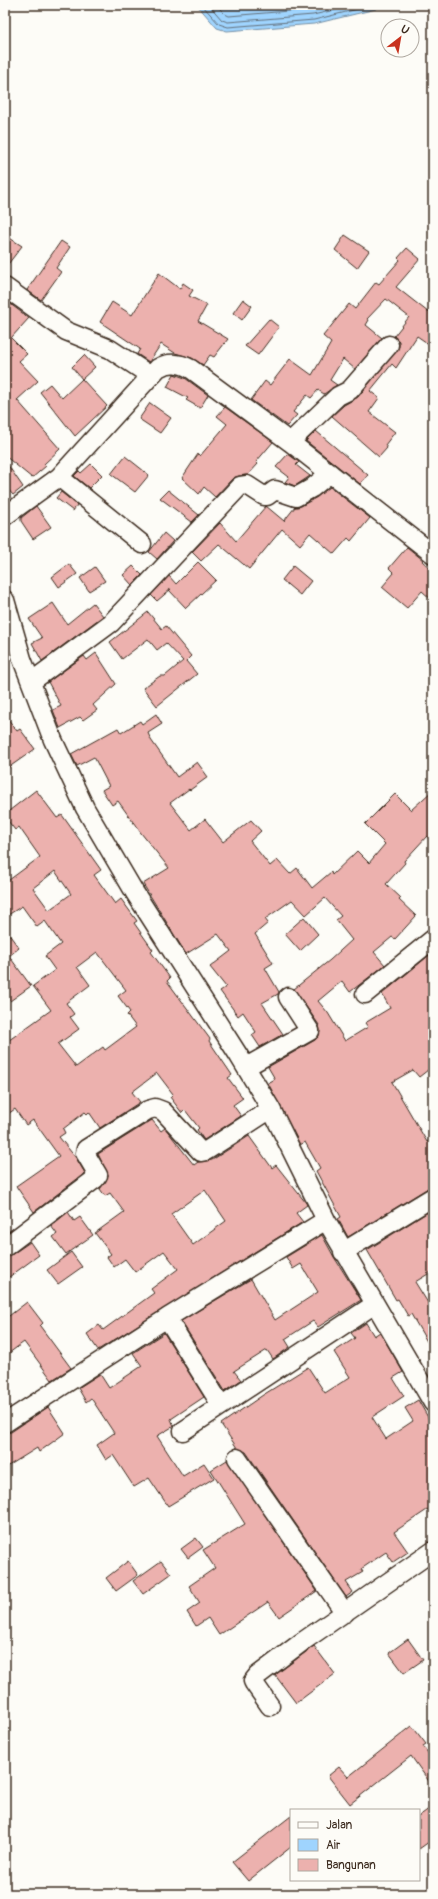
<svg xmlns="http://www.w3.org/2000/svg" width="438" height="1899" font-family="Pangolin,sans-serif">
<style>
.water{fill:#9fd4fe;stroke:#7790a4}
.lines{fill:none;stroke-linecap:round;stroke-linejoin:round}
.shore{stroke:#636e78;stroke-width:1}
.building{fill:#ecb1ae;stroke:#3b2a1e;fill-rule:evenodd}
.minor-casing{stroke:#3b2a1e;stroke-width:21}
.minor{stroke:#fdfcf7;stroke-width:18}
</style>
<rect width="100%" height="100%" fill="#fdfcf7"/>
<filter id="ink" filterUnits="userSpaceOnUse"><feTurbulence type="fractalNoise" baseFrequency=".025" numOctaves="2"/><feDisplacementMap in="SourceGraphic" scale="8" xChannelSelector="R" yChannelSelector="G"/><feConvolveMatrix kernelMatrix="1 2 1 2 8 2 1 2 1" color-interpolation-filters="sRGB"/></filter>
<g filter="url(#ink)">
<!-- water -->
<path class="water" d="M197,5H380L376,9L314,24L227,31L217,28Z"/>
<g class="lines">
<!-- shore -->
<path class="shore" d="M202,5L219,24L228,27L314,20L374,5
M209,5L222,20L228,22L313,15L356,5
M216,5L225,14L229,16L312,9L331,5"/>
</g>
<!-- building -->
<path class="building" d="M5,235L22,246L5,268Z
M345,235L369,251L357,268L335,250Z
M61,241L70,247L56,268L61,272L41,300L27,290Z
M407,248L420,259L396,287L433,316V347L417,336L396,368L392,364L370,391L379,398L369,412L395,432L385,445L387,448L379,457L332,416L344,405L358,397L399,347V341L394,336L409,317L386,299L367,319L369,320L366,325L382,338L355,369L343,359L330,380L337,385L324,394L318,390L311,398L307,395L293,412L297,415L287,426L251,400L265,381L270,385L290,359L312,375L331,343L323,336L349,304L355,309L376,282L379,284L400,260L398,258Z
M159,273L180,289L183,283L193,290L189,296L207,305L198,321L228,339L214,357L210,355L203,365L192,358L175,353L161,344L149,362L137,354L140,349L100,322L112,302L132,315Z
M243,299L252,306L242,320L233,313Z
M5,300L29,318L11,338L27,354L19,361L38,381L17,400L60,449L44,464L46,466L32,478L5,456Z
M269,319L279,327L258,355L245,346Z
M84,355L95,367L82,379L72,367Z
M174,374L185,378L208,395L200,408L186,400L188,398L167,387Z
M82,379L107,406L75,436L40,392L50,384L62,398Z
M150,403L171,418L160,433L139,419Z
M225,407L273,442L256,462L258,464L248,475L239,476L233,478L215,497L204,487L199,494L182,478L198,454L200,456L227,424L217,416Z
M316,431L368,475L360,484L306,441Z
M288,454L299,462L296,465L310,476L295,486L285,482L289,477L276,467Z
M125,456L149,475L135,492L111,474Z
M5,461L23,487L13,495L5,486Z
M91,464L102,475L89,488L74,476L79,471L81,473Z
M330,487L370,518L351,541L348,538L334,554L310,533L300,545L282,529L249,569L219,544L201,561L192,552L220,523L236,541L266,506L284,521L295,507L301,506L317,497Z
M168,490L199,515L192,522L160,498Z
M61,492L77,505L73,511L56,498Z
M36,506L51,527L33,539L21,521V518Z
M164,533L173,541L157,559L149,552Z
M407,547L423,560L422,561L433,571V601L422,591L407,608L382,587L394,573L389,568Z
M198,562L216,580L186,608L169,590L171,589L157,601L151,595L169,576L176,584Z
M69,564L77,574L59,587L52,577Z
M133,566L142,575L132,585L123,575Z
M293,566L311,581L300,595L282,580Z
M95,567L105,581L89,591L80,578Z
M53,603L67,624L93,603L103,616L42,661L32,643L42,638L29,619Z
M148,612L162,629L166,626L191,656L186,661L197,674L157,706L143,688L160,676H165L183,661L166,643L157,650L148,639L122,659L110,642Z
M96,653L116,684L93,705L97,710L83,720L80,717L60,728L53,710L61,706L48,682L84,656L87,660Z
M156,714L162,724L148,733L151,740L177,777L197,762L208,777L190,790L189,789L170,803L191,830L205,819L223,842L251,820L261,831L250,841L270,866L277,860L290,874L297,868L312,888L331,872L332,875L357,851L369,863L385,844L365,824L395,794L411,810L433,790V843L427,836L404,861L405,863L386,884L401,898L399,900L416,916L395,939L392,937L374,952L385,965L350,992L342,981L318,1001L328,1013L345,1041L368,1027L365,1023L390,1008L382,994L433,952V1066L419,1077L413,1070L392,1082L427,1142L433,1138V1187L428,1188L348,1237L338,1219L341,1217L316,1171L320,1168L305,1142L300,1145L268,1083L275,1079L268,1067L315,1040L319,1036L320,1030L319,1025L294,989L330,960L352,940L336,920L341,916L325,898L306,915L292,900L265,919L268,923L255,934L273,963L265,968L279,992L278,994L262,1003L283,1034L260,1047L252,1035L256,1032L243,1012L238,1016L220,991L226,987L210,967L231,951L218,934L186,954L143,884L169,868L141,833L118,801L112,805L102,790L109,786L94,757L77,766L71,754L118,728L121,733L140,721L142,724Z
M5,715L17,731L20,729L35,749L5,770Z
M36,790L57,818L62,815L101,870L94,875L115,904L121,899L137,921L134,923L153,950L151,952L170,978L167,981L210,1039L209,1041L232,1075L228,1078L243,1098L233,1105L241,1116L204,1140L197,1130L199,1128L185,1110L182,1113L170,1097L173,1094L157,1073L132,1092L140,1102L100,1128L89,1112L87,1114L85,1112L63,1129L65,1133L59,1137L76,1158L85,1173L34,1212L16,1186L59,1156L33,1120L26,1125L15,1109L5,1116V1043L51,1010L33,986L55,970L45,956L61,944L45,921L37,927L22,906L5,917V883L40,857L19,827L15,830L5,817V814ZM55,871L71,894L49,910L33,888ZM97,952L126,990L118,996L130,1012L127,1015L136,1027L105,1050L103,1047L76,1067L58,1044L79,1029L70,1017L74,1014L66,1003L90,985L77,967Z
M304,917L318,934L300,951L285,934Z
M5,929L19,948L9,956L31,986L10,1001L5,995Z
M152,1120L161,1131L165,1128L194,1165L198,1162L212,1160L249,1136L272,1168L276,1165L306,1203L307,1205L296,1213L303,1222L98,1350L87,1334L99,1325L103,1330L154,1293L151,1289L178,1269L164,1251L135,1272L125,1259L114,1267L107,1257L111,1254L95,1233L124,1212L110,1193L105,1196L100,1189L106,1181L108,1175L98,1154ZM205,1190L226,1221L193,1245L171,1214Z
M433,1209V1271L415,1282L433,1311V1352L411,1314L408,1316L398,1299L396,1300L367,1250Z
M68,1212L74,1221L80,1217L93,1235L66,1254L53,1237L57,1234L51,1226Z
M322,1235L334,1257L361,1300L318,1327L313,1321L285,1339L290,1347L273,1359L267,1350L234,1371L241,1380L225,1391L181,1321L251,1279L275,1320L318,1292L301,1264L293,1269L286,1257Z
M30,1242L39,1255L5,1280V1257L11,1255Z
M71,1252L82,1267L58,1284L47,1270Z
M27,1302L43,1323L40,1326L71,1368L52,1380L24,1342L5,1356V1319Z
M366,1323L374,1336L380,1332L403,1372L393,1378L404,1396L372,1417L386,1439L413,1421L405,1408L418,1400L433,1426V1506L394,1532L408,1552L393,1562L386,1552L361,1569L363,1572L346,1582L353,1592L346,1597L246,1452L237,1448L221,1424L263,1395L308,1367L325,1393L350,1377L334,1352L355,1338L351,1333Z
M164,1333L204,1397L171,1419L174,1426L157,1436L183,1476L204,1463L214,1478L168,1506L149,1478L134,1487L113,1455L106,1460L97,1445L114,1433L91,1398L86,1402L78,1388L100,1374L109,1388L142,1366L133,1353Z
M48,1407L65,1433L39,1452L37,1448L5,1468V1433L11,1432Z
M227,1460L317,1591L279,1617L268,1602L219,1635L208,1618L196,1626L187,1612L200,1603L189,1586L215,1568L203,1550L245,1524L211,1470Z
M196,1538L203,1547L188,1558L181,1549Z
M128,1561L138,1575L116,1591L106,1578Z
M161,1561L171,1574L143,1594L133,1581Z
M408,1639L423,1660L404,1673L389,1653Z
M314,1646L335,1674L296,1703L275,1675Z
M412,1726L426,1744L423,1746L433,1760V1787L411,1756L350,1804L328,1776L339,1767L348,1777Z
M433,1806V1839L419,1849V1816Z
M291,1816V1847L248,1881L232,1862Z"/>
<g class="lines">
<defs>
<path id="minor" d="M5,287L66,331L110,349L151,376
M290,442L338,396L350,390L389,345
M59,477L142,544
M5,516L59,477L158,368C170,361 180,363 191,369L290,442L433,554
M5,600L22,659L53,740L85,808L135,893L239,1056L271,1109L326,1220L433,1403
M31,682L111,623L240,486L247,485L264,496H267L275,490L296,497L312,488L330,473
M365,994L433,939
M246,1067L310,1031L288,997
M5,1247L95,1179L98,1175L85,1153L86,1149L148,1110L155,1108L163,1111L201,1152L206,1151L271,1109
M343,1252L433,1197
M167,1318L221,1405
M5,1423L167,1318L326,1220
M183,1431L375,1304
M237,1458L345,1613
M270,1706L254,1683L253,1681L257,1676L302,1642L433,1551"/>
</defs>
<!-- minor casing -->
<use href="#minor" class="minor-casing"/>
<!-- minor -->
<use href="#minor" class="minor"/>
</g>
</g>
<!-- margin -->
<rect width="438" height="1899" fill="none" stroke="#fdfcf7" stroke-width="20"/>
<rect x="10" y="10" width="418" height="1879" fill="none" stroke="#3b2a1e" stroke-width="1.5" filter="url(#ink)"/>
<!-- legend -->
<rect x="290" y="1809" width="130" height="72" fill="#fdfcf7" stroke="#afa8a0"/>
<rect x="298" y="1822" width="20" height="6" fill="#fdfcf7" stroke="#afa8a0"/>
<text x="326" y="1829" font-size="12" fill="#3b2a1e">Jalan</text>
<rect x="298" y="1839" width="20" height="12" fill="#9fd4fe" stroke="#afa8a0"/>
<text x="326" y="1849" font-size="12" fill="#3b2a1e">Air</text>
<rect x="298" y="1859" width="20" height="12" fill="#ecb1ae" stroke="#afa8a0"/>
<text x="326" y="1869" font-size="12" fill="#3b2a1e">Bangunan</text>
<!-- north arrow -->
<g transform="translate(400 38) rotate(31)"><circle r="19" fill="#fdfcf7" stroke="#afa8a0"/>
<path d="M0-3L7 15L0 10L-7 15Z" fill="#c8321e"/>
<text y="-6" font-size="11" font-weight="bold" text-anchor="middle" fill="#3b2a1e">U</text>
</g>
</svg>
